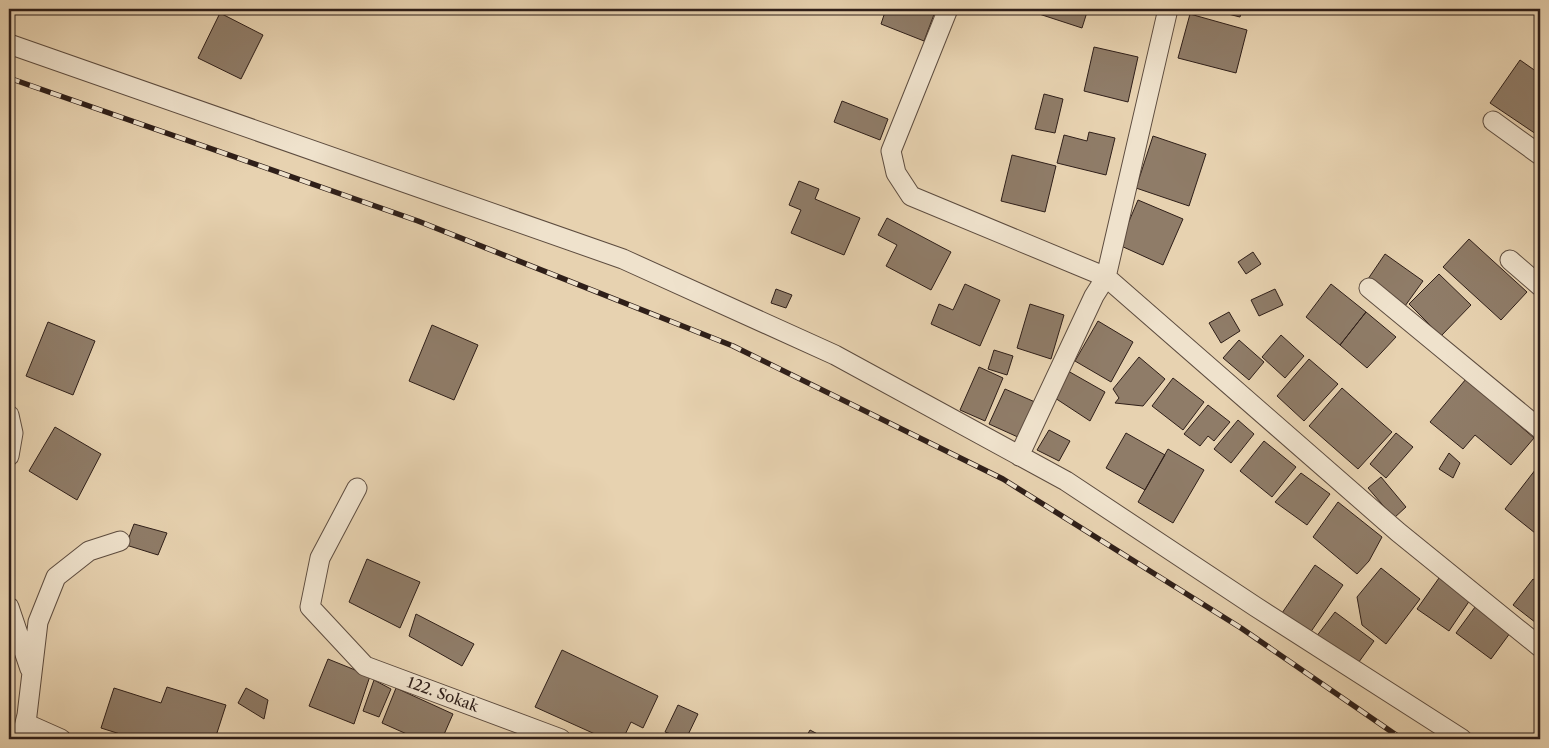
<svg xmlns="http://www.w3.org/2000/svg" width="1549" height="748" font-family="'Libre Caslon Text',serif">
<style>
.building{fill:#8f7c68;stroke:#2f1f19}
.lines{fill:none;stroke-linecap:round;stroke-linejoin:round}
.minor-casing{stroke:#5d4c3f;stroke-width:21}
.minor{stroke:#efe2cc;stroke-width:19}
.rail-casing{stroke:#2f1f19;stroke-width:5.5}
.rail{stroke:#efe2cc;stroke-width:4;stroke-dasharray:11;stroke-linecap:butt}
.labels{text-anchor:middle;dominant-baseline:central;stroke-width:4;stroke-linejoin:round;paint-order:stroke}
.street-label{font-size:15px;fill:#2f1f19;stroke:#efe2cc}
</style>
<rect width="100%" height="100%" fill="#e7d2b0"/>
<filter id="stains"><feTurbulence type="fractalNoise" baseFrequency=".004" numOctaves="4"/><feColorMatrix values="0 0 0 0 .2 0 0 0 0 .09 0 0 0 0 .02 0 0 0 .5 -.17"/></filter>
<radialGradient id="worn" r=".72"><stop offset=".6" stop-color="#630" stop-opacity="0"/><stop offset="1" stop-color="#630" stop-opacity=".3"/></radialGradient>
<!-- building -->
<path class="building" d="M886,9H936L924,41L881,24Z
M1034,9H1088L1082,28L1033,12Z
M1208,9H1242L1240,17Z
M220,13L263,35L241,79L198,58Z
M1190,14L1247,30L1236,73L1178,58Z
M1094,47L1138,57L1128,102L1084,91Z
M1520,60L1540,74V127L1536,134L1490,103Z
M1044,94L1063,99L1055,133L1035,129Z
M842,101L888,119L880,140L834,122Z
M1089,132L1115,138L1106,175L1057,163L1064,135L1087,141Z
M1153,136L1206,154L1189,206L1136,188Z
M1012,155L1056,166L1045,212L1001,201Z
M799,181L819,189L815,199L860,218L844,255L791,233L801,210L789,205Z
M1138,200L1183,219L1163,265L1119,245Z
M887,218L951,252L931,290L886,266L897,245L878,235Z
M1469,239L1527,292L1501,320L1443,267Z
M1253,252L1261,264L1246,274L1238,262Z
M1385,254L1423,281L1405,306L1368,279Z
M1439,274L1471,305L1441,336L1409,304Z
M965,284L1000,300L980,346L931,324L939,304L953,310Z
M1331,284L1366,312L1340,345L1306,317Z
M776,289L792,295L786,308L771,303Z
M1275,289L1283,305L1259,316L1251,300Z
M1030,304L1064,315L1051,359L1017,348Z
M1229,312L1240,331L1221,343L1209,323Z
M1366,312L1396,337L1367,368L1340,345Z
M1098,321L1133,342L1111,382L1075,361Z
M48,322L95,341L73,395L26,376Z
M432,325L478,345L454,400L409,381Z
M1281,335L1304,356L1285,378L1262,357Z
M1239,340L1264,362L1249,380L1223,358Z
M994,350L1013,356L1007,375L988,369Z
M1139,357L1165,379L1143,406L1115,403L1119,398L1113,389Z
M1309,359L1338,384L1304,421L1277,396Z
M979,367L1003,378L985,421L960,410Z
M1068,371L1105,392L1090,421L1055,398Z
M1173,378L1204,402L1183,430L1152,406Z
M1466,379L1534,438L1511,465L1475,435L1463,449L1430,422Z
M1342,388L1392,432L1358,469L1309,426Z
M1005,389L1035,402L1020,438L989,424Z
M1208,405L1230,422L1214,441L1208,436L1200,446L1184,434Z
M1238,420L1254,434L1231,463L1214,449Z
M55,427L101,454L77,500L29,471Z
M1049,430L1070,441L1059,461L1037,450Z
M1126,433L1165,455L1145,490L1106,468Z
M1396,433L1413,447L1386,478L1370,464Z
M1264,441L1296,467L1272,497L1240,471Z
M1168,449L1204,470L1173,523L1138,502Z
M1449,453L1460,463L1453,478L1439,469Z
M1539,465L1540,466V537L1505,509Z
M1301,473L1330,494L1307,525L1275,502Z
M1381,477L1406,507L1394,518L1368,488Z
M1338,502L1382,537L1369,561L1357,574L1313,537Z
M134,524L167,533L158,555L126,545Z
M367,559L420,582L400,628L349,602Z
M1315,565L1343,585L1310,633L1282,613Z
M1381,568L1420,599L1386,644L1362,625L1357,597Z
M1439,578L1470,600L1449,631L1417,609Z
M1533,579L1540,584V626L1513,605Z
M1478,603L1513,629L1491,659L1456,633Z
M1335,612L1374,641L1356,666L1316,637Z
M416,614L474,644L462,666L409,636Z
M562,650L658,696L643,728L631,722L623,739H606L535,707Z
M328,659L370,676L354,724L309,706Z
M374,680L391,689L379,717L363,711Z
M167,687L226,705L215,739H136L101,728L114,688L161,703Z
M246,688L268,700L264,719L238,703Z
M396,688L453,714L442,739H418L382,723Z
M678,705L698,714L686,739L665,732Z
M810,730L827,739H805Z"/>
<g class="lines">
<defs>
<path id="minor" d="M948,9L891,151L896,173L911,196L1106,277L1398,532L1540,647
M9,44L623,259L835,355L1066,481L1256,607L1462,739
M1493,121L1540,155
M1510,260L1540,286
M1369,288L1540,429
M9,415L13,433L9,456
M1019,456L1094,296L1106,277L1168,9
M357,488L320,558L310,607L365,666L561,739
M9,607L30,669
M25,723L61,739
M21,739L27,715L38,622L56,577L89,551L120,541"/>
</defs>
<!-- minor casing -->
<use href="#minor" class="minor-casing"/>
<!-- minor -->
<use href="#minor" class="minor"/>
<defs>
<path id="rail" d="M9,78L418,221L733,346L1003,479L1241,628L1402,739"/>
</defs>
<!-- rail casing -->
<use href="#rail" class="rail-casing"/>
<!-- rail -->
<use href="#rail" class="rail"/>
</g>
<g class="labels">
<!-- street labels -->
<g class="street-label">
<text transform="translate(443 694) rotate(20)">122. Sokak</text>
</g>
</g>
<!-- margin -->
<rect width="1549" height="748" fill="none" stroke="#e7d2b0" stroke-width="30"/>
<rect x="10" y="10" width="1529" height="728" fill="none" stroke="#2f1f19" stroke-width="2.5"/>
<rect x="15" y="15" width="1519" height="718" fill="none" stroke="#2f1f19"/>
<rect width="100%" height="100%" filter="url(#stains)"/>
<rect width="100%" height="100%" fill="url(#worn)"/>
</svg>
